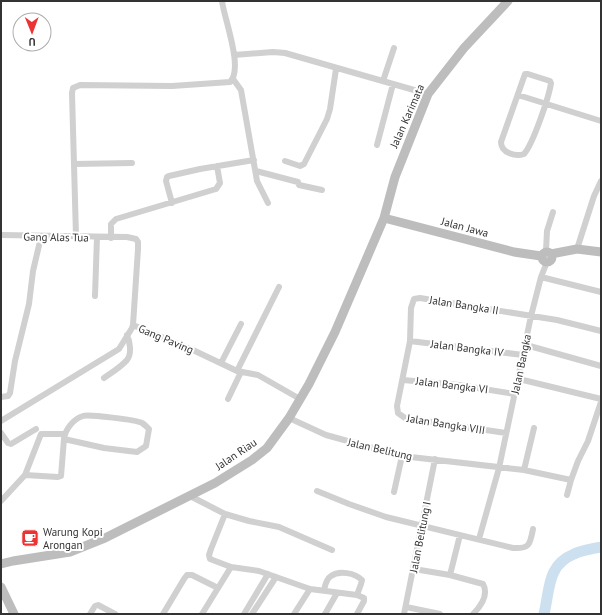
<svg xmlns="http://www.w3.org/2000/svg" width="602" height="615" font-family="'PT Sans',sans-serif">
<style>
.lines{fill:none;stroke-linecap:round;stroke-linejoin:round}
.river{stroke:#cde0ef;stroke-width:11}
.minor{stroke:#d0d0d0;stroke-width:6}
.secondary{stroke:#bdbdbd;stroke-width:9}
.labels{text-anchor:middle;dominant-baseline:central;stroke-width:4;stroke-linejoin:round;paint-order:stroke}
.street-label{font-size:11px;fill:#333;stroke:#fff}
.poi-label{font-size:11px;fill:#333;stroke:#fff;text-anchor:start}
</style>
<rect width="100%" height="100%" fill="#fff"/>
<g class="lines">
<!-- river -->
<path class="river" d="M544,614C550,589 547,565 574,554C582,550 592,549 601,547"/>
<!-- minor -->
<path class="minor" d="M234,55L273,52L285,53L428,94
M525,74H528L550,81L551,83C549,97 533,144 524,154C516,157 501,153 501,142Z
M233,79L241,90L257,181L268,203
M383,81L394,48
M518,95L601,121
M377,145L393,84
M285,161L300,166L304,164L327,119L330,109L336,69
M74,164L132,163
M256,171L298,182L299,185L322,190
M172,203L166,181L167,177L169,176L200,169L254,160
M1,235L127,237L136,239L138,242V249L133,325L132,328L119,349L1,421
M76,236L72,93L73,88L80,85L172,86L230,82C244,69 224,18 222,1
M111,238V224L116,219L216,189L220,183L217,166
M577,249L594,196L601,181
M546,251L547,231L553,212
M541,277L601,292
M95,296L97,237
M133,325L195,351L237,371L258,375L300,399
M410,341L523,355
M526,345L601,366
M221,363L241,324
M237,371L279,287
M104,378C111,373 121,367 127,360C132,354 130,341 127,335
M519,379L601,399
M403,380L459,385L515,394
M1,397L8,396L10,393L15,361L29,304L33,271L41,237
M228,399L241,372
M289,418L326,435L402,456L524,470L571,480
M1,433L8,443L11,444L36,429
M506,433L405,418L398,413L397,406L410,341L411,308L414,299L420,298L557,320L601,331
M524,470L534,428
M25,475L58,477L61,476L64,439C65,430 73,419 83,416C88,414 137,420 142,423C144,424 147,427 149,429L146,446L137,452L104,448L64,439
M317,491L349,504L386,517L513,548C530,549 530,544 533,529
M394,492L402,456
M567,495L571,480L578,461L588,441L601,402
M190,496L225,514L249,521L279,527L332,550
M1,501L25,475L41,434H65
M225,514L211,549L209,555L210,559L231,567L259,571L310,589L357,595L364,598V601L357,614
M479,539L499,468L531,316L541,277L547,262
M414,569L450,575L483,584C489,595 481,606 473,614
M450,575L460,535
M324,590C325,586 326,579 331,576C339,570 355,573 362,580L361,584L357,595
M406,607L440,614
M90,614L95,606L98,605L115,614
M163,614L184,579L187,575H192L218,588
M202,614L231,567
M244,614L268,574
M252,614L276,577
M294,614L310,589
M325,614L337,593
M404,614L435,459"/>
<!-- secondary -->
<path class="secondary" d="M384,218L514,252L541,256
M542 257a5 5 0 1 1 10 0a5 5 0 1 1-10 0Z
M551,254L577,249L601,252
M1,564L13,561L70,552L105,538L215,483L252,460L267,448L289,418L309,384L335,332L384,218L395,177L428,94L464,48L508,1
M1,587L14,614"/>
</g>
<!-- icons -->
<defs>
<symbol id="cafe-square" viewBox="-11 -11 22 22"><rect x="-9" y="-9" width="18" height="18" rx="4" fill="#eb3334" stroke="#fff"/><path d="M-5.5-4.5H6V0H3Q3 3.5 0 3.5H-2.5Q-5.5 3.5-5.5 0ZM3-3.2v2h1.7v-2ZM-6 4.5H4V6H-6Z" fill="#fff"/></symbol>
</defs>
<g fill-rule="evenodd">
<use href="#cafe-square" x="20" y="528" width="20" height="20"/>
</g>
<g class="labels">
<!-- street labels -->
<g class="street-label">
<text transform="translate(407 116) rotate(-66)">Jalan Karimata</text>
<text transform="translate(465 227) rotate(15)">Jalan Jawa</text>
<text transform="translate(56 237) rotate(1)">Gang Alas Tua</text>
<text transform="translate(464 305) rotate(9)">Jalan Bangka II</text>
<text transform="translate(166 339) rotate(23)">Gang Paving</text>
<text transform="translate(467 348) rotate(7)">Jalan Bangka IV</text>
<text transform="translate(521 364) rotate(-78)">Jalan Bangka</text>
<text transform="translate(452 385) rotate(7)">Jalan Bangka VI</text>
<text transform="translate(446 424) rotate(9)">Jalan Bangka VIII</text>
<text transform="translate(380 449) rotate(13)">Jalan Belitung</text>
<text transform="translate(236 454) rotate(-34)">Jalan Riau</text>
<text transform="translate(420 537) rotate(-79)">Jalan Belitung I</text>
</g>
<!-- poi labels -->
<g class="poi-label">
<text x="43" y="532">Warung Kopi<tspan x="43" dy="13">Arongan</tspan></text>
</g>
</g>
<!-- border -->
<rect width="602" height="615" fill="none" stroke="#333333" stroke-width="4"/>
<!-- north arrow -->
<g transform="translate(32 32) rotate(179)"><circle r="19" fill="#ffffff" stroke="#adadad"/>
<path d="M0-3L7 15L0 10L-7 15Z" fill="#eb3334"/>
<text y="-6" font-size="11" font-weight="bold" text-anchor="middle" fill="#333333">U</text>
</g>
</svg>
